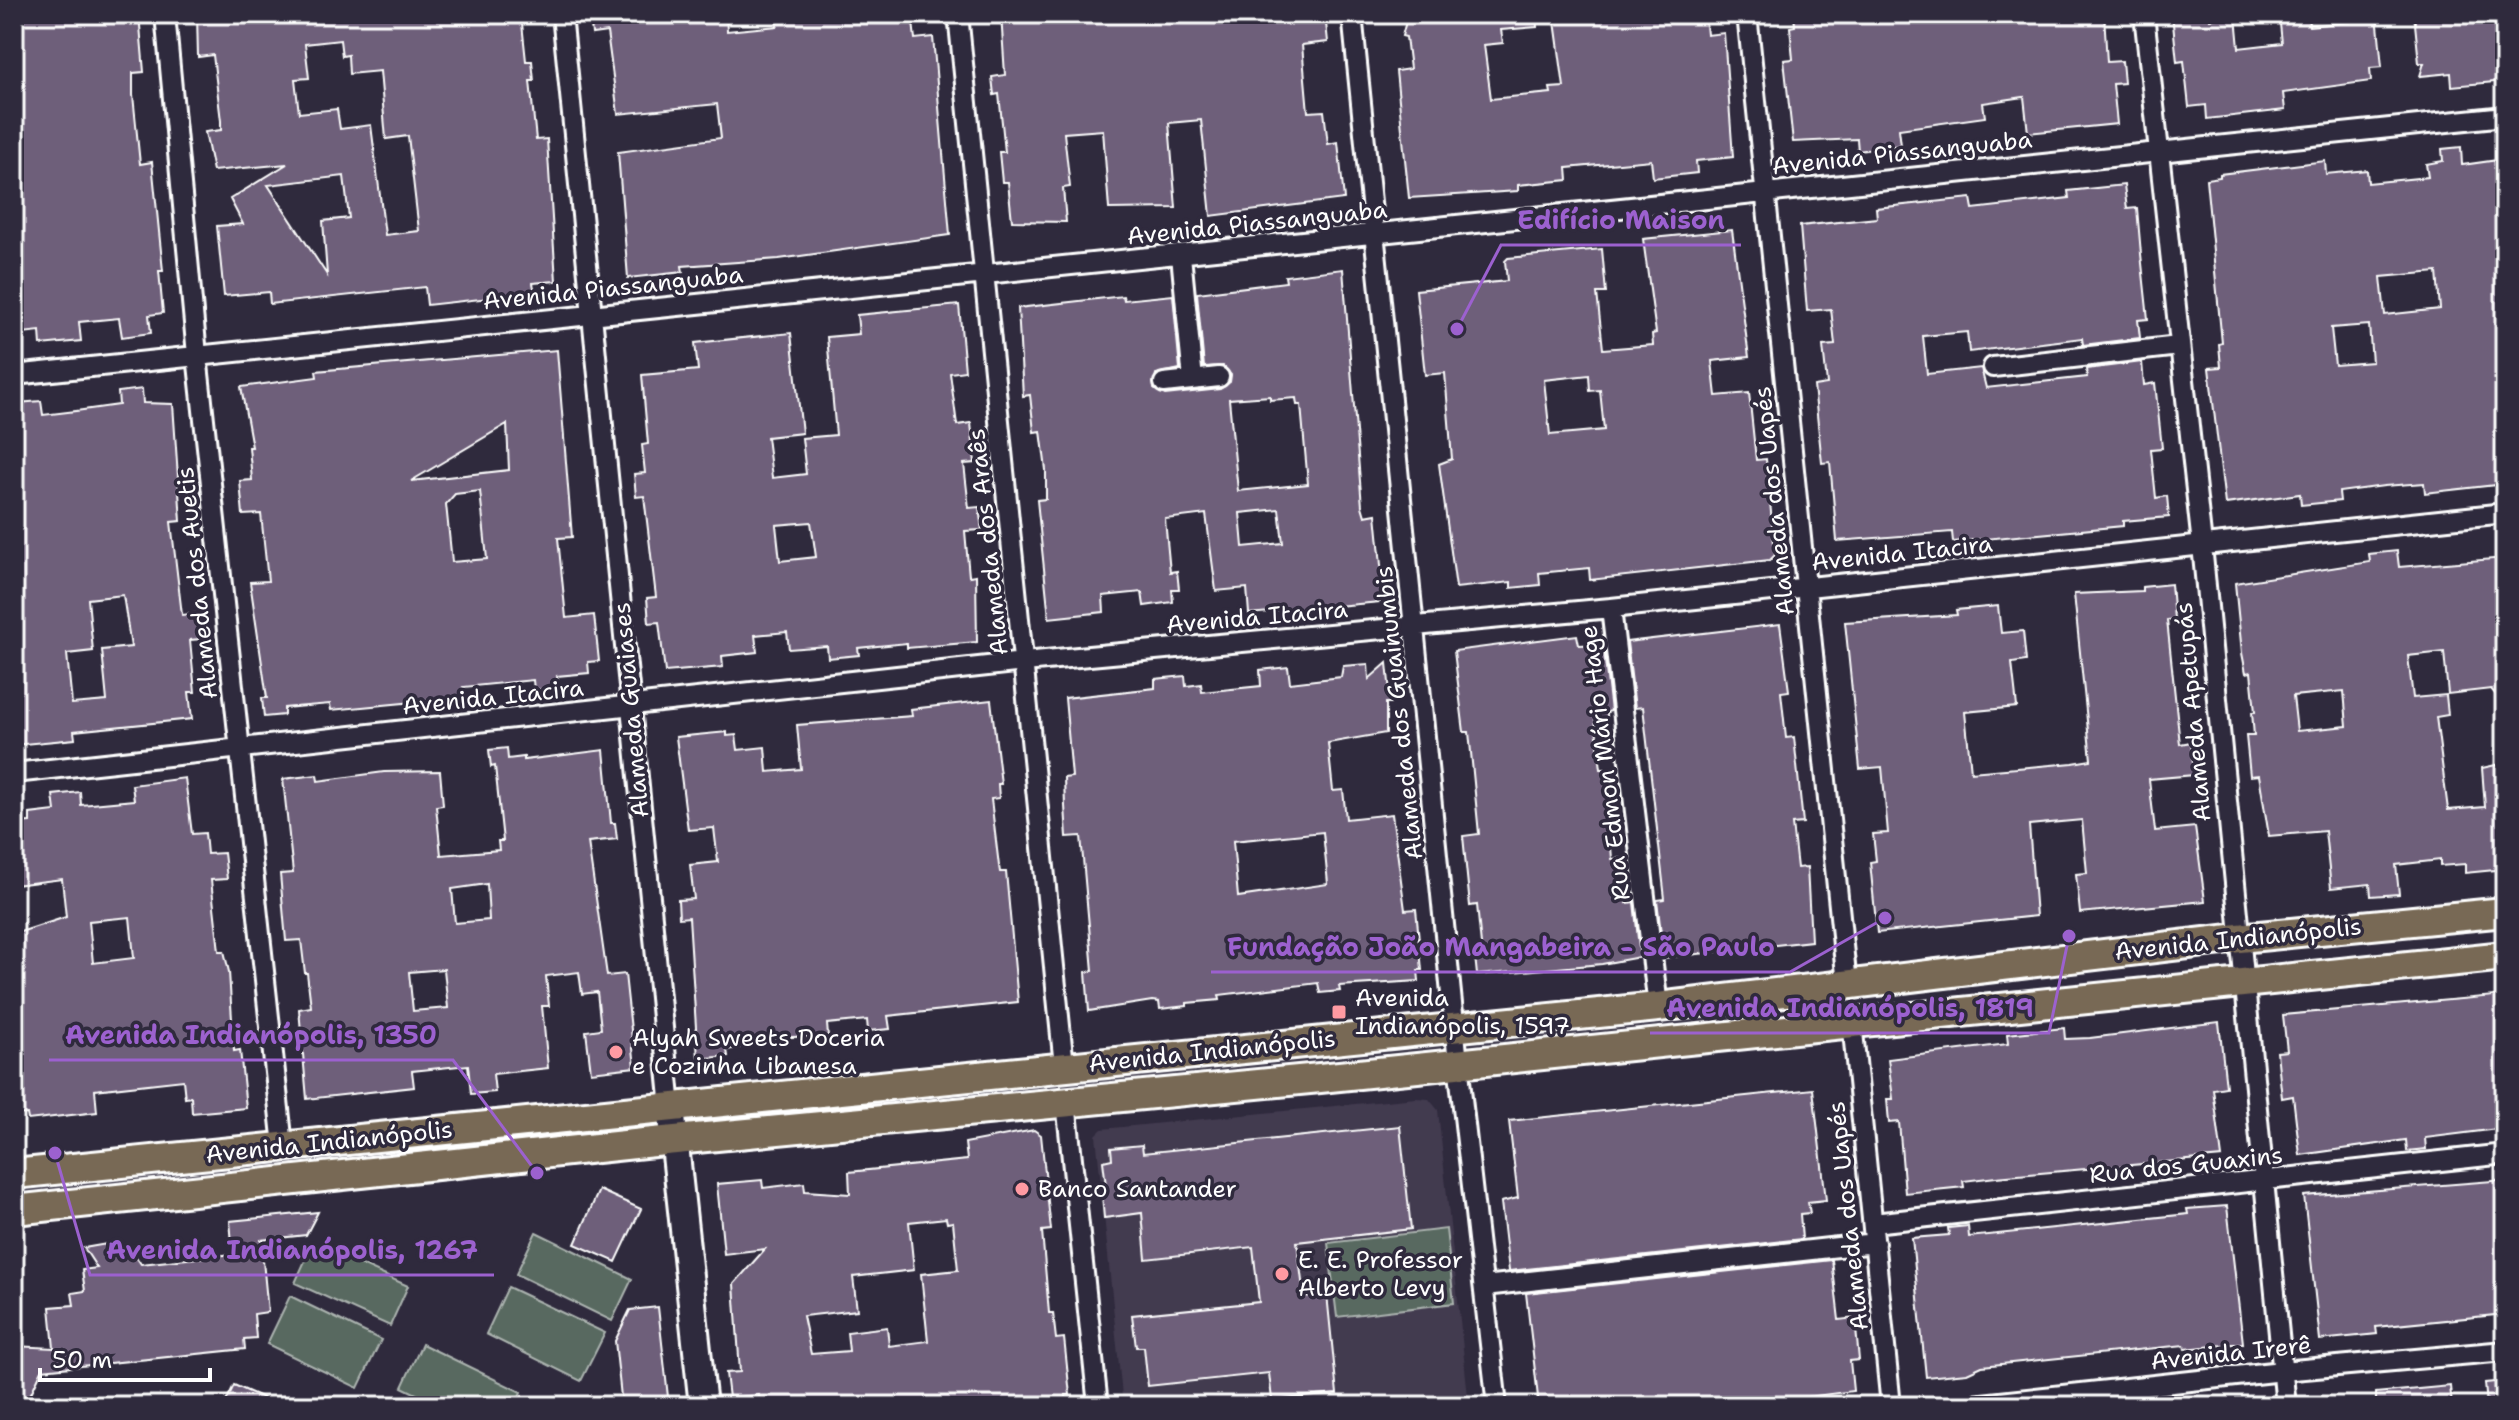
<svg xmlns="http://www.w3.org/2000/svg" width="2519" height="1420" font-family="'Shantell Sans',sans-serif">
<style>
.built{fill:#423a4f}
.green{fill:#596961;stroke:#acb4b0;stroke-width:2}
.building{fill:#6e5e7a;stroke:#fff;stroke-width:2;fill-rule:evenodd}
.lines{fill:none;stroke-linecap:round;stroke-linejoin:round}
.street-casing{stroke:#fff;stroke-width:24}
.secondary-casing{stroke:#fff;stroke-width:32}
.primary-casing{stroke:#fff;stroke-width:34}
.street{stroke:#2f2a3d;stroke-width:18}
.secondary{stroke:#2f2a3d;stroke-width:26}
.primary{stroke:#786954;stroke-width:28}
.poi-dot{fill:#ff9aa2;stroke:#2f2a3d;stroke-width:3}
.labels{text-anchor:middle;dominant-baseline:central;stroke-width:7;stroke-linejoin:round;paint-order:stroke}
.street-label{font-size:24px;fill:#fff;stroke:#2f2a3d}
.poi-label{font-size:24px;fill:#fff;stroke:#2f2a3d;text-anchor:start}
.leader{fill:none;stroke:#9c61cf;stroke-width:3}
.callout-dot{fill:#9c61cf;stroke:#2f2a3d;stroke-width:3}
.callout-label{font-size:26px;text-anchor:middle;font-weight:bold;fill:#9c61cf;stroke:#2f2a3d;stroke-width:7;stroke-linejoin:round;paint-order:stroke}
</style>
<rect width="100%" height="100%" fill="#2f2a3d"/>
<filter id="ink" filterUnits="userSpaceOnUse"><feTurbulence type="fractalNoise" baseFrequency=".0125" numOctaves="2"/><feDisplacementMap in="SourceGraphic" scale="16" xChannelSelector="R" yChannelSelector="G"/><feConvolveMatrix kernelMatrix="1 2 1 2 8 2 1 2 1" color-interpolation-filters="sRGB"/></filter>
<g filter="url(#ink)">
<!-- built -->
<path class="built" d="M1416,1098L1429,1099L1438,1110L1469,1406H1123L1096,1135L1102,1129Z"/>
<!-- green -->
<path class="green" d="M1446,1229L1454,1303L1337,1317L1328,1243Z
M536,1232L632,1279L612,1321L516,1274Z
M313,1243L408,1286L390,1326L295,1283Z
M508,1287L605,1333L581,1381L486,1334Z
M290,1296L381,1340L358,1388L267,1344Z
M422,1344L521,1392L515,1406H441L402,1387Z"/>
<!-- building -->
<path class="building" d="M14,14H139L144,72L133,73V95L140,164L152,162L163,271H159L163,313L149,315L151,333L122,337L119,318L79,322L81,341L41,345L40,331L14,334V235L23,234L14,183Z
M197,14H521L526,61H532L534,81H530L536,140L547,139L556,281L533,283L535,293L427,305L425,287L270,304L269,292L224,296L217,226L243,224L230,199L287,164L213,171L205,132L221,130V121L213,55L198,57ZM340,40L342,56L348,55L349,74L380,71L386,139L408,136L419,231L385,235L371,125L340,129L337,109L299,113L295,79L309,78L305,44ZM344,176L349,218L323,221L327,275L268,185Z
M590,14H726L727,31L777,26L776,14H813L814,18L912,14L915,39L933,37L950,235L779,259L682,266L683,272L628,278L618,152L721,138L717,104L618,114L607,32L592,34Z
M1001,14H1242V18L1259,17V20L1325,14L1328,42L1302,45L1308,112L1324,111L1328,144L1338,142L1344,199L1211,216L1201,120L1169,123L1176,208L1109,209L1103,130L1064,133L1070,187L1063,188L1066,222L1012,221L1008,182H1002L999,152H1005L999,94L994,95L992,77L1005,75Z
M1408,14H1536L1537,27L1501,30L1503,43L1484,45L1491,99L1551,93L1550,88L1564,87L1554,14H1705L1707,35L1724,33L1733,157L1696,161L1697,173L1653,178L1651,160L1567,168L1568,180L1518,185V191L1409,198L1396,71L1410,69L1406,37L1402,36Z
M1794,14H1991L1995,21L2034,17V14H2104L2107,62L2122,61L2124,83L2113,84L2117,124L2028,133L2024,97L1983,103L1985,117L1899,129L1901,145L1858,151L1857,139L1793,142L1784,60L1793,59L1790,27L1795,26Z
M2172,14H2210V19L2236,16L2239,48L2282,43L2279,14H2308L2309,26L2350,22V14H2377L2382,67L2370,68L2371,81L2283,93L2285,110L2207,119L2206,105L2189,107L2184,61L2177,62Z
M2414,14H2502L2505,81L2452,86L2451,73L2420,76L2424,63H2419Z
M2461,147L2462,165L2505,159L2504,484L2425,493L2424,483L2384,486L2339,492L2340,501L2301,505L2300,494L2225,504L2209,368L2221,367L2219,344L2222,343L2206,179L2220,177V174L2325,161L2326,174L2367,170L2368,183L2428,177L2426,164L2443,161L2442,149ZM2437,272L2440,309L2385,315L2381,277ZM2369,325L2372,362L2335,365L2331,328Z
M2124,185L2127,209L2137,208L2141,254L2148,319L2138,320L2140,338L2083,345L2082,338L1969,352L1967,332L1923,336L1927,374L1981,368L1986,388L2087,377L2086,369L2142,362L2144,385L2155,383L2162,448L2151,449L2156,498L2167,496L2169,517L2123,521V526L1953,542L1952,532L1837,541L1830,462L1822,463L1814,386L1827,384L1823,346L1835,345L1831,309L1807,311L1800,226L1877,218L1876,208L1971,198L1973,209L2069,198L2068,191Z
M1732,230L1749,357L1712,361L1716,396L1749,393L1756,460L1766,459L1775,555L1770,560L1590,580L1589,568L1539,573L1540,585L1511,588V582L1456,588L1439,464L1452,459L1445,373L1425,375L1416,290L1507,281L1505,261L1508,258L1602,249L1606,293H1597L1603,349L1653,345L1652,334L1656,333L1643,239ZM1589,375L1590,391L1600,390L1604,430L1550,435L1544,380Z
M1343,269L1362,506L1365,516L1376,514L1384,596L1380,602L1249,614L1247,588L1216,591L1206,514L1165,519L1170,572L1177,571L1179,589H1172L1173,602L1144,606L1142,592L1103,596L1104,612L1049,618L1037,500L1046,499V470L1041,431L1034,432L1030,395L1023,396L1018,308L1123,296L1124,300L1173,295L1180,369L1156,374L1154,389L1165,395L1220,389L1230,382L1231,375L1223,366L1204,367L1197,293L1286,282L1285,276ZM1270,396V400L1296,398L1297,405H1301L1308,484L1238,491L1229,399ZM1279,509L1283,543L1243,547L1240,513Z
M959,305L965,371L950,373L957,425L971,423L975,463L964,464L969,508L979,507L982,530L965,531L969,576L976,575L977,642L907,648V643L858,648L859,655L828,658L827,646L789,649L787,632L755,635L757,652L722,656L723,667L665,672L659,622L649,623L647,598L656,597L644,496L636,497L634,474L645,473L642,445L648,444L642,375L698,370L695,343L791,333L802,433L767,437L770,461L772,478L806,474L802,438L836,435L827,337L859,334L857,315ZM811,522L816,557L780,561L776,525Z
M557,350L572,537L558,538L566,618L594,615L599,661L588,662L589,673L557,676L559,688L534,690L533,680L463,687L466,697L331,710L330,704L284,708V715L264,717L262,698H267L250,582L268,581L261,514L243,515L240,481L252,480L249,447H252L241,387L317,377L316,371ZM507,424L509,470L411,481ZM480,491L487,559L452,562L446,504L455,494Z
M142,389L143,403L173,404L181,521L171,522L182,615L199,613L201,639L190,640L195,692H189L192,719L74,731L75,739L14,745V414H19L18,403L41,401L43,415L76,411L119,405L118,392ZM123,595L131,647L102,650L107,701L72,704L67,654L93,651L88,599Z
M2397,551L2399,567L2505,558V705L2491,689L2448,694L2444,652L2408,656L2413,698L2446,695L2448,715L2436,717L2448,810L2485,807L2482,768L2505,763V869L2465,873V864L2440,866V860L2396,865L2399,894L2371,896L2370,884L2331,888L2325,831L2269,836L2259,775L2250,776L2246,736H2254L2252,712H2255L2251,672L2246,673L2242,653L2235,583L2370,562L2369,554ZM2344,691L2347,726L2297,731L2293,696Z
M2171,584L2174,619L2167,620L2180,744L2191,742L2194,775L2149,779L2155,831L2195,827L2205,901L2080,913L2076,874L2087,873L2082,820L2029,825L2036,916L1877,933L1870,862L1876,861L1873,834L1888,833L1882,767L1860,769L1845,622L1957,615L1956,610L1998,606L2001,633L2023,631L2026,661L2012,663L2017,707L1965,712L1971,772L2073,763L2091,760L2074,594L2142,591V587Z
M1780,624L1789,691L1781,692L1786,738L1794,737L1803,823L1792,824L1797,868L1807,867L1811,941L1664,958L1657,900L1665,899L1643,707L1635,708L1627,642Z
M1577,635L1579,645L1603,644L1611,711L1607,712V718L1595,719L1601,769H1605L1612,859L1622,858L1627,903L1634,902L1640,957L1602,964L1477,975L1475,956L1482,955L1477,905L1470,906L1463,836L1479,834L1469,732H1464L1454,651Z
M1387,663L1391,703H1386V733L1328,743L1333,791L1343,790L1346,819L1392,814L1405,910L1416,909L1422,970H1418L1419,981L1339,986L1340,991L1320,993L1318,983L1219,995L1220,1000L1187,1003V1006L1160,1009L1159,1002L1152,1001L1089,1011L1086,972L1093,971L1081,836L1067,837L1065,806L1064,778L1072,777L1065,698L1155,688V679L1185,676L1186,686L1201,684L1202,692L1261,686L1260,670L1288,667L1290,683L1341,677L1343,666L1368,664L1369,679ZM1323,832L1328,884L1238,897L1233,841Z
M991,700L1001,784H998L999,798L991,799L999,866L1000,872H1006L1018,1002L888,1016L890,1029L868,1031L867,1020L827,1024L828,1036L757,1038V1044L727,1050L728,1056L698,1059L689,917L679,918L678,900L694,899L690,865L718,862L714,828L688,830L676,737L727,732V736L736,735L738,750L765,747L767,772L801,769L797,725L912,716L911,709Z
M507,748L508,759L524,757V760L604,750L611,823H615L617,839L588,842L607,976L625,974L635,1067L591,1072L586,1031L601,1029L597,992L582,994L579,972L546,976L549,1006H542L548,1068L493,1074L495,1092L471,1094L468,1065L412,1071L414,1087L307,1099L299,1009L311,1007L307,973H305L301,940L286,941L280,874L293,873L283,779L317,775L318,781L384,772L440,771L443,805L436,806L441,855L499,850L498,841H503L495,766L491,767L489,750ZM487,884L489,920L455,923L452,889ZM444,969L448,1008L413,1011L409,972Z
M185,778L192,834L205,833L207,854L224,853L227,879L211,880L219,951H224L229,972L234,1051L240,1050L246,1108L192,1113L191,1097L185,1098L183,1080L95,1090L97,1112L28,1120L27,1114L14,1115V934L66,917L62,879L14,885V823L30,822V814L55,811L53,795L80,792L81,805L134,800L132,785ZM130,917L134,958L93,963L89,921Z
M2505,995V1128L2425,1138L2426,1149L2407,1151L2406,1140L2300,1155L2293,1096L2282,1098L2277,1052L2287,1051L2283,1015Z
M2219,1022L2226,1087L2213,1089L2222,1157L1996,1177L1963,1181L1964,1187L1905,1193L1899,1122L1889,1123L1887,1099H1893L1888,1059L2008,1044L2007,1034L2064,1028L2065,1039L2090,1038Z
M1813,1089L1826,1200L1808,1202L1810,1213L1800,1214L1802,1239L1509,1271L1501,1202L1518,1198L1509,1121Z
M1400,1126L1411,1229L1297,1242L1304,1297L1327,1294L1337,1394L1272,1400L1269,1373L1148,1386L1144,1347H1136L1132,1315L1259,1302L1253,1247L1146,1259L1142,1213L1104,1218L1102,1195L1107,1194L1103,1161L1112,1159L1111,1148L1142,1145L1143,1153Z
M1034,1130L1041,1135L1051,1230L1042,1231L1049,1313H1053L1056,1339L1064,1338L1070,1395H1066L1067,1406H760L759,1395L729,1398L726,1373L740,1372L734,1284L765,1249L724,1254L717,1184L762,1180L763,1188L804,1183L805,1191L850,1194L849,1172L967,1160L965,1143ZM946,1218L947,1223L953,1222L958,1270L921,1274L928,1341L889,1346L887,1327L847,1332L849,1351L811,1354L803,1316L857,1310L853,1277L914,1270L909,1222Z
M2505,1180V1314L2376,1327L2377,1334L2320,1340L2304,1196Z
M599,1190L641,1209L616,1262L575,1244Z
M2227,1206L2243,1343L2185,1349L2184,1345L1982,1366L1967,1373L1926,1377L1912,1238L1949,1235L1948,1228L1968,1226L1969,1237L2188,1214L2187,1209Z
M318,1212L306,1235L261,1240L268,1312L254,1314L256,1338L244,1339L245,1349L42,1370L25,1406H14V1346L54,1348L50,1307L74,1305L72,1293L85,1291L82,1270L97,1268L84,1248L112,1243L115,1250L134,1254L141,1264L233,1254L230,1221Z
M1832,1260L1839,1320L1855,1318L1859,1360L1850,1361L1853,1391L1742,1406H1539L1526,1293Z
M658,1307L669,1406H622L615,1341L630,1310Z
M2505,1381V1406H2487L2485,1383Z
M234,1385L281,1406H224Z
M2450,1386L2452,1406H2376V1393Z"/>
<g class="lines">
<defs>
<path id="street" d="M165,14L197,355L283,1146
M562,14L671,1108
M958,14L1064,1066
M1352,14L1458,1063L1497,1406
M1747,14L1847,984
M2144,14L2202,545L2286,1406
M1181,255L1193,380
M1993,367L2179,346
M14,375L2505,116
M1164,383L1219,377
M1611,608L1658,1007
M14,773L1024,662L1611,608L2505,513
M1852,1022L1891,1406
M1066,1102L1098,1406
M1873,1223L2505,1154
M1484,1286L1875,1243
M1963,1406L2282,1371L2505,1351"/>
<path id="secondary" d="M671,1108L703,1406"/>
<path id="primary" d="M14,1174L1658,1007L2239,938L2505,912
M14,1210L644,1143L1320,1078L2505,956"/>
</defs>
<!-- street casing -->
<use href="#street" class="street-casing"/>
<!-- secondary casing -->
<use href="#secondary" class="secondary-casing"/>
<!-- primary casing -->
<use href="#primary" class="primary-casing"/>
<!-- street -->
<use href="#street" class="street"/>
<!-- secondary -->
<use href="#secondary" class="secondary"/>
<!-- primary -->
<use href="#primary" class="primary"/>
</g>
</g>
<!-- markers -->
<g class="poi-dot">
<rect x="1331" y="1004" width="16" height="16" rx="4"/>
<circle cx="616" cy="1052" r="8"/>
<circle cx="1022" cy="1189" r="8"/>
<circle cx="1282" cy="1274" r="8"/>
</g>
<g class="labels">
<!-- street labels -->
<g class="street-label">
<text transform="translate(1902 153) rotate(-6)">Avenida Piassanguaba</text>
<text transform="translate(1257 223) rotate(-6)">Avenida Piassanguaba</text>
<text transform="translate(613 288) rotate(-6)">Avenida Piassanguaba</text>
<text transform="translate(1774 501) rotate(-96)">Alameda dos Uapés</text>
<text transform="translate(988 542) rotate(-96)">Alameda dos Araês</text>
<text transform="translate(1902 553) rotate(-6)">Avenida Itacira</text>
<text transform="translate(197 583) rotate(-96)">Alameda dos Auetis</text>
<text transform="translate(1257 617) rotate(-5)">Avenida Itacira</text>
<text transform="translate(493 697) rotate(-6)">Avenida Itacira</text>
<text transform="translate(631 710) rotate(-95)">Alameda Guaiases</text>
<text transform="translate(2193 712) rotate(-95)">Alameda Apetupás</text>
<text transform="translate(1399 713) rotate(-96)">Alameda dos Guainumbis</text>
<text transform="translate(1605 763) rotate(-97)">Rua Edmon Mário Hage</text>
<text transform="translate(2238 939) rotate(-6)">Avenida Indianópolis</text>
<text transform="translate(1212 1051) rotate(-6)">Avenida Indianópolis</text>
<text transform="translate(329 1142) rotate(-6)">Avenida Indianópolis</text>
<text transform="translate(2186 1165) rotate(-6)">Rua dos Guaxins</text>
<text transform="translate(1848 1216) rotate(-96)">Alameda dos Uapés</text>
<text transform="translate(2231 1353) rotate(-6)">Avenida Irerê</text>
</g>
<!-- poi labels -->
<g class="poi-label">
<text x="1355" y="998">Avenida<tspan x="1355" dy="28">Indianópolis, 1597</tspan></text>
<text x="632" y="1038">Alyah Sweets Doceria<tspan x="632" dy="28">e Cozinha Libanesa</tspan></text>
<text x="1038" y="1189">Banco Santander</text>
<text x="1298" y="1260">E. E. Professor<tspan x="1298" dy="28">Alberto Levy</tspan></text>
</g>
</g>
<!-- callouts -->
<path class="leader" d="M1457 329L1501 245H1741M1885 918L1790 972H1211M2069 936L2049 1033H1650M537 1173L453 1060H49M55 1153L90 1275H494"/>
<g class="callout-dot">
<circle cx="1457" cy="329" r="8"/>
<circle cx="1885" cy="918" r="8"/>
<circle cx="2069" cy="936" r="8"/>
<circle cx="537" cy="1173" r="8"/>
<circle cx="55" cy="1153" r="8"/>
</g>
<g class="callout-label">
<text x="1621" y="229">Edifício Maison</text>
<text x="1501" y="956">Fundação João Mangabeira - São Paulo</text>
<text x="1850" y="1017">Avenida Indianópolis, 1819</text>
<text x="251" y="1044">Avenida Indianópolis, 1350</text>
<text x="292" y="1259">Avenida Indianópolis, 1267</text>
</g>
<!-- margin -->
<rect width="2519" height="1420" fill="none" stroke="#2f2a3d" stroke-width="48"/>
<rect x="24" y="24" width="2471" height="1372" fill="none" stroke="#fff" stroke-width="3" filter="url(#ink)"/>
<!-- scale -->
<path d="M40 1368v12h170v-12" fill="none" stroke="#ffffff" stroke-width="4"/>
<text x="52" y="1368" font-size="24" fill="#ffffff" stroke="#2f2a3d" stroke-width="6" paint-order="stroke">50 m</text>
</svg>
